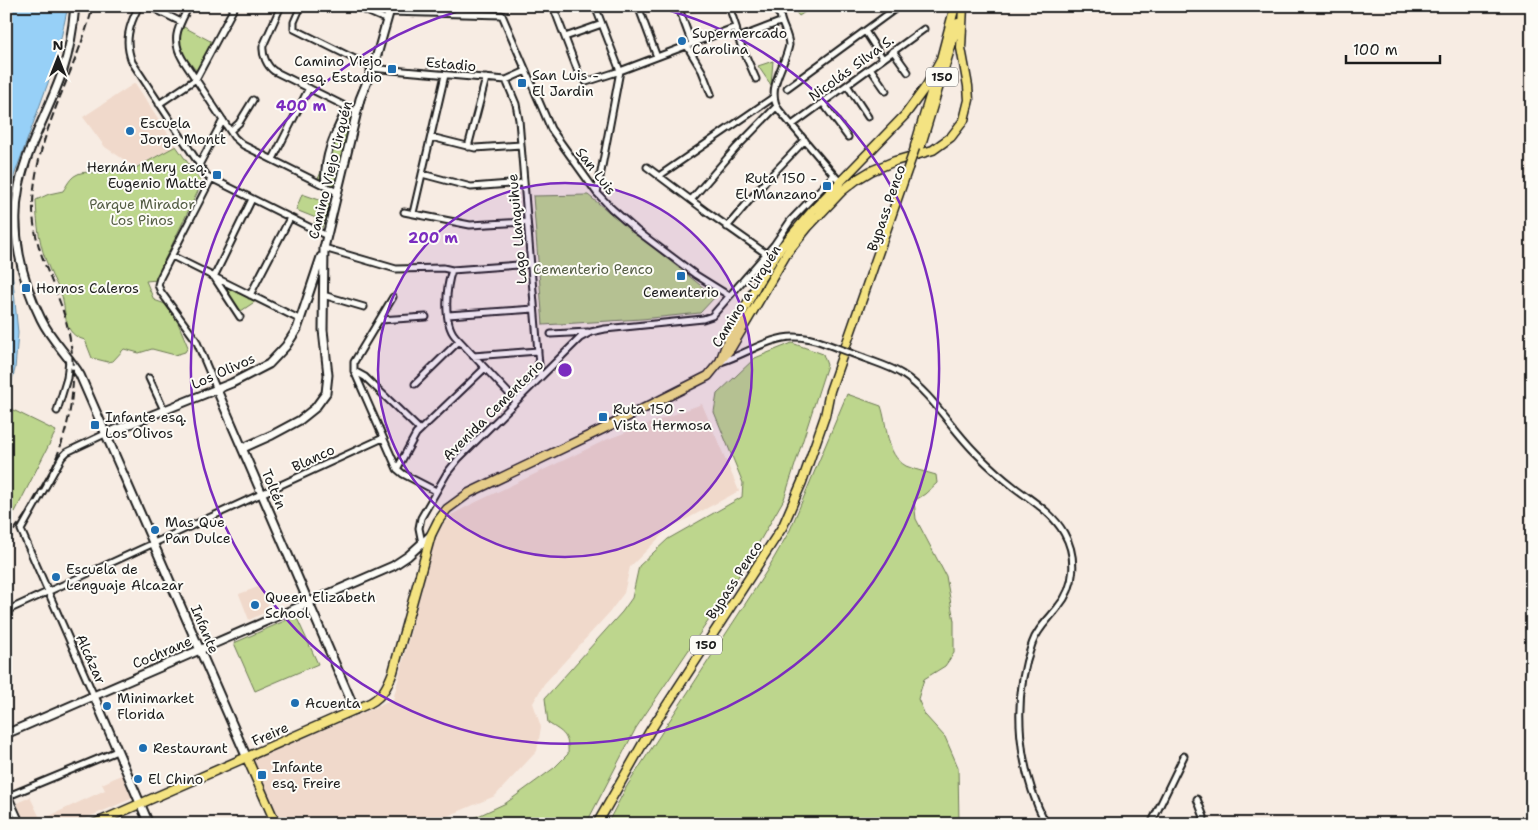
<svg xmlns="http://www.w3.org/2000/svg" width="1538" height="830" font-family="'Shantell Sans',sans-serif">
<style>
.built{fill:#f0d9cb}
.green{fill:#bdd68d;stroke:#6c7954}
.water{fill:#97d0f7;stroke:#66889f}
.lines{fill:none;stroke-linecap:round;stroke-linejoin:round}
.street-casing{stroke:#1c1c1c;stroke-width:9}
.secondary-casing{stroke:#1c1c1c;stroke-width:11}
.primary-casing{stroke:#1c1c1c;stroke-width:11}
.street{stroke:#fdfcf7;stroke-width:5}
.secondary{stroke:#fdfcf7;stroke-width:7}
.primary{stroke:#f4e382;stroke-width:8}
.rail{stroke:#1c1c1c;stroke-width:2;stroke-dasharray:8 4;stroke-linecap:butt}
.street-bridge-casing{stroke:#1c1c1c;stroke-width:9;stroke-linecap:butt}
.primary-bridge-casing{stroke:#1c1c1c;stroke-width:11;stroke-linecap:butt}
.street-bridge{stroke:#fdfcf7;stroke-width:5}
.primary-bridge{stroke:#f4e382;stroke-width:8}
.ring{fill:none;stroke:#7b2cbf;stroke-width:2.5}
.poi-dot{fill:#1f6fb2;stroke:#fdfcf7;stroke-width:2}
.labels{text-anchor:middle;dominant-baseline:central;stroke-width:4;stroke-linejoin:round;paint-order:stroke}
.shield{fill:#fdfcf7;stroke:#605f5e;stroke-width:1}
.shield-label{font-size:12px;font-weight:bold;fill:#1c1c1c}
.poi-label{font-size:14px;fill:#1c1c1c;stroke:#fdfcf7;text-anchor:start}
.street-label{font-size:14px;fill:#1c1c1c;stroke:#fdfcf7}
.park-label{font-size:14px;fill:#545d44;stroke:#fdfcf7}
.centre{fill:#7b2cbf;stroke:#fdfcf7;stroke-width:2.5}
.ring-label{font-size:15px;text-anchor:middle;font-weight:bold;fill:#7b2cbf;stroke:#fdfcf7;stroke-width:4;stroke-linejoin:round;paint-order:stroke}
</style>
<rect width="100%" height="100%" fill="#f7ece3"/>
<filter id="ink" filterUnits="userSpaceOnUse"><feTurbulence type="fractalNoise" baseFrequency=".02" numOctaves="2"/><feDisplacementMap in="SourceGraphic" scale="10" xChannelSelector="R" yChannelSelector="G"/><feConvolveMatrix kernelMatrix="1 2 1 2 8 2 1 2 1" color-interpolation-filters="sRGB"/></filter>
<g filter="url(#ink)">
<!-- built -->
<path class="built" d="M135,83L176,146L135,167L105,147L83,117Z
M702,404L739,491L668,529L630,567L624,593L609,613L544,684L533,703L541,727L537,751L495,796L429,824H280L252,760L393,700L432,548L442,525L449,516L470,505L608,439Z
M261,586L270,610L249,620L239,594Z
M123,774L133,798L73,824H26L17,803L30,797L41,820L105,790L102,784Z"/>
<!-- green -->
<path class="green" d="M791,6H814L799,16Z
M182,26L214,43L199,73C184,57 173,48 182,26Z
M773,61L771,85L758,66Z
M347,110L353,112L334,188L318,179Z
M176,146L202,183L162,265L157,280L146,281L154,300L171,306L188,347L185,352L175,355L152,349L139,353L124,349L113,361L108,362L92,358L85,340C62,334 67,314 62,296C59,287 52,278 49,268C39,246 37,224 36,200L49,194L63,191C67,185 70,178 76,175C84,170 92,174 100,172C110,170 117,163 127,167L130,171Z
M302,194L331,204L321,230L313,227L316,218L296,210Z
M588,195L715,297L700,313L642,319L543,325L533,196Z
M222,285L256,301L241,311Z
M792,343L823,354L827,365L784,499L746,565L636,728L586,824H461L506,803L554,768L568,754C569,735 564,733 548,723L545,698L622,612L632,598L639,566L668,539L742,497L743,483L714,412L717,394L755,358Z
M847,394L881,406C888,426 885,454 906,466C915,470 927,472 936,475L937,483L925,494L914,501L916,519L946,576L954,621V653L945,666L924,679L918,699L925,715L945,737L958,767L959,824H607L627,786L766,572L790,530Z
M11,409L56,431L15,512L6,508V420Z
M296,616L318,664L255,691L234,643Z"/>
<!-- water -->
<path class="water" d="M6,6H68L56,61L14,176L10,202V249L18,333L15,369L6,404Z"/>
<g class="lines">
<defs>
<path id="street" d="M139,6C129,25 124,41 132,62L207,176L327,236
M149,6L181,22
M189,6C179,26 170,38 183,60L234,137L243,145L337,192
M281,6L263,46C262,55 267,66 274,71L357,112
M301,6L294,22V29L373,68L381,69L506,80L526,71
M355,6L387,20
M553,6L580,77
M595,6L620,71
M638,6L657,57
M678,6L692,44
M729,6L736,27L738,38L756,79
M772,6L779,14
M781,6C777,21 788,30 789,45C785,67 765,89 779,110L840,182
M389,12L502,15L551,129L597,193L611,208L636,230L696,275L728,295
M865,31L883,59
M565,37L602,24
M738,38L780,22
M687,46L702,71L711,94
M893,51L908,72
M870,68L886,91
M506,80L516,104L519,120L540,377
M586,82L620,71L736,27
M847,85L868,117
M787,88L899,6
M823,103L848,137
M159,104L196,79L235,6
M792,125L924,29
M230,131L239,123L253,100
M431,137L475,148L521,145
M468,147L486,78
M273,159L309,88
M199,165L223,120
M647,167L707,212L768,255
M422,174L471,187L524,183
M659,176L774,97
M211,179L160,278L158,285L161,292L196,340L217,390
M325,186C322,157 335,132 347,107
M597,193L620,71
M691,200L736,148L777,106
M404,212L470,225L527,222
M413,213L445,75
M727,227L765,182L805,140
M324,248L396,269L443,268L452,270L531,264
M172,256L301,320
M452,270C446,287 443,322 455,336L516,401
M250,295L290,218
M323,295L364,307
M393,297L354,362V371L397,469L403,474L436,491
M448,315L534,309
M240,317L214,277L252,199
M380,320L426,317
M551,334L588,332
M473,356L538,351
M864,358C877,363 891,367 902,374C933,394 951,429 977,454C989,466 1001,477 1014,487C1032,501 1052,512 1064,533C1077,556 1076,586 1058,607C1049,619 1037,629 1032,644C1011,702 1018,769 1046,824
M721,362C760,349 780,326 824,343
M354,371L365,377L420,430
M149,378L164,410
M415,384L459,341
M57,411L67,378L69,360
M397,469L416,434L485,368
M422,543L419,528L421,518L447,473L459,458L580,338L591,332L605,329L703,319L712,316L774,245L791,220L834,175
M6,611L383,438
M94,696L21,530L62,457L67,452L105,434
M6,791L21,824
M6,797L117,751
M1197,799L1204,817L1203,824
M1151,824L1184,756"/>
<path id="secondary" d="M75,6C73,28 70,49 63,70C50,109 27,146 19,186C10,231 21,279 41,319C51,340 68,355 80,375L247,758
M217,390L355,710
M105,434L232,383L269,364L286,346L297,329L321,257
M243,448L272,435L300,420L315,408L326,393L328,375L323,330L324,248L360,99L375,62L391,6
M94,696L149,824
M6,734L393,566L408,556L431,535"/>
<path id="primary" d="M915,146L937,73
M920,148L958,23
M721,359L728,340L759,281L779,250L813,210L905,115L927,85L941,59L955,6
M247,758L276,824
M94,824L370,703C383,696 388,685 393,672L431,535L438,521L447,509L469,493L603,429L708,376L731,348L787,253L808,227L842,191L856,180L871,171L895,161L933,150L951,137L964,120L969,100L968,86L961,48L963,6
M597,824L650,731L783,526L802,482L825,416L830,391L908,168"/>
</defs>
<!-- street casing -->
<use href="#street" class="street-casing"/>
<!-- secondary casing -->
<use href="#secondary" class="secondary-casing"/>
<!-- primary casing -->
<use href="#primary" class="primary-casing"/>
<!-- street -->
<use href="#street" class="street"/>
<!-- secondary -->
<use href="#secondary" class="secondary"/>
<!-- primary -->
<use href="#primary" class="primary"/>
<!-- rail -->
<path class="rail" d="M6,540C62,473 91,390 61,305C48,270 32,242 33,204C35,133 76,73 93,6"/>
<defs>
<path id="street-bridge" d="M824,343L864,358"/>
<path id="primary-bridge" d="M908,168L915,148"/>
</defs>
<!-- street-bridge casing -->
<use href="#street-bridge" class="street-bridge-casing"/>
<!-- primary-bridge casing -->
<use href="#primary-bridge" class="primary-bridge-casing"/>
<!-- street-bridge -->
<use href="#street-bridge" class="street-bridge"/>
<!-- primary-bridge -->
<use href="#primary-bridge" class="primary-bridge"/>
</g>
</g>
<!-- distance rings -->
<circle cx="565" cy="370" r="187" fill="#7b2cbf" fill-opacity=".12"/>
<g class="ring">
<circle cx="565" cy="370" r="187"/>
<path d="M652 6A374 374 0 1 1 478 6"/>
</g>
<!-- markers -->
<g class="poi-dot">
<circle cx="682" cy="41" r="5"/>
<rect x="387" y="64" width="10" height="10" rx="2.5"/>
<rect x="517" y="78" width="10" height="10" rx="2.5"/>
<circle cx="130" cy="131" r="5"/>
<rect x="212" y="170" width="10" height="10" rx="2.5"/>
<rect x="822" y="181" width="10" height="10" rx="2.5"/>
<rect x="676" y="271" width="10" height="10" rx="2.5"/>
<rect x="21" y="283" width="10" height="10" rx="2.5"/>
<rect x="598" y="412" width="10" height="10" rx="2.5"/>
<rect x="90" y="420" width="10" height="10" rx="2.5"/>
<circle cx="155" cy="530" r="5"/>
<circle cx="56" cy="577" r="5"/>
<circle cx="255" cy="605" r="5"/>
<circle cx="295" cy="703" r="5"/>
<circle cx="107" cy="706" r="5"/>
<circle cx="143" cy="748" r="5"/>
<rect x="257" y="770" width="10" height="10" rx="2.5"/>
<circle cx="138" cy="779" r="5"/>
</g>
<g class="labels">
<!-- shield labels -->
<g class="shield">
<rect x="926" y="67.5" width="32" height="19" rx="4"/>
<rect x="690" y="635.5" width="32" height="19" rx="4"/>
</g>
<g class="shield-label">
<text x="942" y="77">150</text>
<text x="706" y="645">150</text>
</g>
<!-- poi labels -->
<g class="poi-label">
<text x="692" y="33">Supermercado<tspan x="692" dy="16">Carolina</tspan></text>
<text x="382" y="61" text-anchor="end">Camino Viejo<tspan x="382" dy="16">esq. Estadio</tspan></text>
<text x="532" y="75">San Luis -<tspan x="532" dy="16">El Jardin</tspan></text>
<text x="140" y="123">Escuela<tspan x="140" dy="16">Jorge Montt</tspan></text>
<text x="207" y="167" text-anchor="end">Hernán Mery esq.<tspan x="207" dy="16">Eugenio Matte</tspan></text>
<text x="817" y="178" text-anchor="end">Ruta 150 -<tspan x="817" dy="16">El Manzano</tspan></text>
<text x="36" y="288">Hornos Caleros</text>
<text x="681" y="292" text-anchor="middle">Cementerio</text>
<text x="613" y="409">Ruta 150 -<tspan x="613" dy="16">Vista Hermosa</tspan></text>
<text x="105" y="417">Infante esq.<tspan x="105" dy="16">Los Olivos</tspan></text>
<text x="165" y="522">Mas Que<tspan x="165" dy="16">Pan Dulce</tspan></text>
<text x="66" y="569">Escuela de<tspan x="66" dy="16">Lenguaje Alcazar</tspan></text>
<text x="265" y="597">Queen Elizabeth<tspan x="265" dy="16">School</tspan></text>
<text x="117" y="698">Minimarket<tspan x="117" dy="16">Florida</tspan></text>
<text x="305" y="703">Acuenta</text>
<text x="153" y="748">Restaurant</text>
<text x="272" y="767">Infante<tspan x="272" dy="16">esq. Freire</tspan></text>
<text x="148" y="779">El Chino</text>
</g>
<!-- street labels -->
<g class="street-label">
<text transform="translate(451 64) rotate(5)">Estadio</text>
<text transform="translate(851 68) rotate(-36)">Nicolás Silva S.</text>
<text transform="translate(330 170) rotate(-76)">Camino Viejo Lirquén</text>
<text transform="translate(596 171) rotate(52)">San Luis</text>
<text transform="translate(886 208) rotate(-71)">Bypass Penco</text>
<text transform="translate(517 229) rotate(-95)">Lago Llanquihue</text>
<text transform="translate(746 296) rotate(-58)">Camino a Lirquén</text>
<text transform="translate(223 371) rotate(-24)">Los Olivos</text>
<text transform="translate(493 410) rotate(-45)">Avenida Cementerio</text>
<text transform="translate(313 458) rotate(-25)">Blanco</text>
<text transform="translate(274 489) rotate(67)">Toltén</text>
<text transform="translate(734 580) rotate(-57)">Bypass Penco</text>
<text transform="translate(205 629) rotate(67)">Infante</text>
<text transform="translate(162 652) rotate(-23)">Cochrane</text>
<text transform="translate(91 659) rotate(66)">Alcázar</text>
<text transform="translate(270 734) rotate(-24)">Freire</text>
</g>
<!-- park labels -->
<g class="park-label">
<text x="142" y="204">Parque Mirador<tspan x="142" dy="16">Los Pinos</tspan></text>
<text x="593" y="269">Cementerio Penco</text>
</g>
</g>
<circle cx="565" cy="370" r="8" class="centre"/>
<g class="ring-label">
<text x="301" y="111">400 m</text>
<text x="433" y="243">200 m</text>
</g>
<!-- margin -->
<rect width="1538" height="830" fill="none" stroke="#fdfcf7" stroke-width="25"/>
<rect x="12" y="12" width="1513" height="805" fill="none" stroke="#1c1c1c" stroke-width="2" filter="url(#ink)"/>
<!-- north arrow -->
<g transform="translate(58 58)" stroke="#fdfcf7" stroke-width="4" paint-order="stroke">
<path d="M0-4L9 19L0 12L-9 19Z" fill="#1c1c1c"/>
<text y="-8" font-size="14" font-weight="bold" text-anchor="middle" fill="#1c1c1c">N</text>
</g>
<!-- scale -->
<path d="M1346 55v8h94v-8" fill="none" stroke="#1c1c1c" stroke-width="2.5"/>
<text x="1353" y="55" font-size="15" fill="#1c1c1c" stroke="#fdfcf7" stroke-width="4" paint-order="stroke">100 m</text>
</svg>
